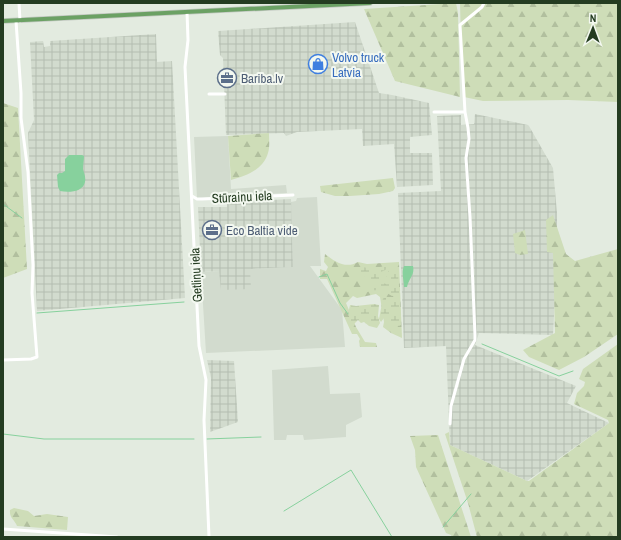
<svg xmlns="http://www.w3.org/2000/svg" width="621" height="540" font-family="'Archivo Narrow',sans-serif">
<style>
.built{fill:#d2dbce}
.industrial{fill:url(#industrial-grid)}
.forest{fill:url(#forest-firs)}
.wetland{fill:url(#wetland-marsh)}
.water{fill:#87d19d}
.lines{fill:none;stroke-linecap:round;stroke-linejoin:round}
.stream{stroke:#87d19d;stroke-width:1}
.major-casing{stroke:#c2c8c1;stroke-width:5.5}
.minor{stroke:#fff;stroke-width:3}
.major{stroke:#6ba164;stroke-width:4}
.labels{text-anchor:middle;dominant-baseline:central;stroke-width:4;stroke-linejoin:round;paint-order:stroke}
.shop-label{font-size:13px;fill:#366cbe;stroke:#f3f8f0;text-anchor:start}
.service-label{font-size:13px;fill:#4e5e75;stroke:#f3f8f0;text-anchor:start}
.street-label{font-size:13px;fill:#243c21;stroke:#f3f8f0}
</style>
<defs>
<pattern id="industrial-grid" width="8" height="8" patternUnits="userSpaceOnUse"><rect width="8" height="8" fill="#d2dbce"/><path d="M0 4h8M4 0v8" fill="none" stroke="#b4bdb1"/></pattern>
<pattern id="forest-firs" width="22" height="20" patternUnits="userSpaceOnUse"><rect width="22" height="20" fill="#ceddb8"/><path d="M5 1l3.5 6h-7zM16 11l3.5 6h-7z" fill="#b1bf9e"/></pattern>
<pattern id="wetland-marsh" width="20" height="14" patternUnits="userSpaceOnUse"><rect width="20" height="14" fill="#ceddb8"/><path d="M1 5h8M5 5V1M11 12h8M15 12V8" fill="none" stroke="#b1bf9e"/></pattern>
</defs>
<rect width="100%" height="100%" fill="#e3ebe0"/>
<!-- built -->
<path class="built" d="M228,136L231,189L286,185L287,193L197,198L194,137Z
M317,197L321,266H310L342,310L345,347L206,353L201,272L219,271L250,289L249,269L293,267L291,202L296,201L297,198Z
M328,366L330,394L360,393L362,417L346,425V437L304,440L303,435H287L286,440H274L272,370Z"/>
<!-- industrial -->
<path class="industrial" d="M355,22L379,93L392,95L429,103L432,135L410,137V153H432L433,185L397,187L394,144L363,146L362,129L297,132L286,136L284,133L226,135L223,58L220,55L218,31Z
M156,34L157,62L172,61L185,298L37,311L28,133L34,120L30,42L43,41L44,47L50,46V41Z
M475,114L528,125L529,126L553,168L557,213V258L553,335L479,333L475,345L576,386L567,403L609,423L527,481L450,445L446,346L404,348L398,193L441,191L437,116L461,115V125L474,124Z
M291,199L293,267L250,269L251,289L221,290L219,271L201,272L198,207H227V202Z
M207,360L234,361L238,422L210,432L211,378Z"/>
<!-- forest -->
<path class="forest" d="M456,3L458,13L460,97L395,81L364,9Z
M460,3H618V102L568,100L483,101L464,97L462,79Z
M3,103L18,108L27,269L3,278Z
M269,133C269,139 270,147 268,153C263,170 246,176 231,180L228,136Z
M393,178L395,188L393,191L379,194L350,196H335L321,192L320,186Z
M553,215L566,254L575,261L618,249V334L584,357L559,370L529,357L523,350L555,333L553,253L547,252L546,220Z
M525,230L528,254L520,255L515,253L513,234Z
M325,254C335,262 346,269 358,262L367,264L399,262L402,338L391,333L383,327L384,322L380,297L376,294L357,298L353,296L346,303L356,327L365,342L376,343L377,347H360L359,341L360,339L357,334H352L327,279H320V269L326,271L328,267L324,262Z
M618,344V537H477L468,503L445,434L449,432L450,445L527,481H529L609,423L608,420L574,404L577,393L584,386L585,382L579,379L583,369Z
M438,435L471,537H452L451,535L446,533L416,467L415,450L410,436Z
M14,508L28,511L34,516L47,514L68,517L67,530L17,526C15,520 9,518 10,510Z"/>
<!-- wetland -->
<path class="wetland" d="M390,265L389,268L381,272V282L386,284L387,273L394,265L399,268L398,283H394L390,280V281L392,284L399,285L401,325L399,326L397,325L394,329L391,327L389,319L384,318L381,322L379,319L383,298H386V302H389L390,299L394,300L396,297L395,295L392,296C384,291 377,288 367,292L366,288L372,284V281L356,272L352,267L356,271H360L363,267L371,269L373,268H376V270H380V267Z
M374,304L379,305L378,316L380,323L377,328L369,326L364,322L361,323L358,320L353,325L348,314L350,305L356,306Z"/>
<!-- water -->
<path class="water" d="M69,155H82L84,156C84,160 83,165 83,169C84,173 86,177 85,182C83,192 69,193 60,191L58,187L57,175L59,173H62L65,171V159Z
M404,266H413C415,275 409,278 407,287H404C404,280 401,273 404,266Z"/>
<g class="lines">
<!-- stream -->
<path class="stream" d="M3,204L22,218
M319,277L327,274L340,303L348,314
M37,313L184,302
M482,344L559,376L573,371
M3,434L44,439H194
M207,439L261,437
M284,511L351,470L392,537
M443,527L471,494"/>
<defs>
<path id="major" d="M3,21L370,3"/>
</defs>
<!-- major casing -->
<use href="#major" class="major-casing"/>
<!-- minor -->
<path class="minor" d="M19,3L20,21
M187,12L188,40L185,67L199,346L206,380L204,420L209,537
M209,94H225
M434,112H465
M192,196L197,199H202L293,195
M3,360L31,359L37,357L32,293L33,265L28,172L21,118V93L16,21
M450,424L451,406L464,359L475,340V335L470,217L466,158L469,139L468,128L465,112L460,25L482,7L484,3
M3,529L117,537"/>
<!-- major -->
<use href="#major" class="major"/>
</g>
<!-- icons -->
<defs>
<symbol id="shop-ring" viewBox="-11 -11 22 22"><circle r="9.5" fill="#f3f8f0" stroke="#3f7fe0" stroke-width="1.5"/><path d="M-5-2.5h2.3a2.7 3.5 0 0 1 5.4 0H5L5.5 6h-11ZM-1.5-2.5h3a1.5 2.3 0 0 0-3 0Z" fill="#3f7fe0"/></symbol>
<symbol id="office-ring" viewBox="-11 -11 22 22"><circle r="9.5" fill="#f3f8f0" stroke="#5c6f8a" stroke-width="1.5"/><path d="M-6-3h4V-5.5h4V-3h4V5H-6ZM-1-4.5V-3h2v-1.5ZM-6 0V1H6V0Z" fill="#5c6f8a"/></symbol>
</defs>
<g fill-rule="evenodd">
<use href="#shop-ring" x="307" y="53" width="22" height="22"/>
<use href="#office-ring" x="216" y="67" width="22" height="22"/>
<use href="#office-ring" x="201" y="219" width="22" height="22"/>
</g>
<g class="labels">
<!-- shop labels -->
<g class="shop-label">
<text x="332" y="57">Volvo truck<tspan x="332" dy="15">Latvia</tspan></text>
</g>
<!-- service labels -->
<g class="service-label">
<text x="241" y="78">Bariba.lv</text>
<text x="226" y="230">Eco Baltia vide</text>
</g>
<!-- street labels -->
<g class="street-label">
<text transform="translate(242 197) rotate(-3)">Stūraiņu iela</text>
<text transform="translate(196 275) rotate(-93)">Getliņu iela</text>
</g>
</g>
<!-- border -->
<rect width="621" height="540" fill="none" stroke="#243c21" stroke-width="8"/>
<!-- north arrow -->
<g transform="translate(593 28) rotate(1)" stroke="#f3f8f0" stroke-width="3" paint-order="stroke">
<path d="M0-3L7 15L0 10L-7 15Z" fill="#243c21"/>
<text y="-6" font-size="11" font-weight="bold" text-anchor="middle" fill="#243c21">N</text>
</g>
</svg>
